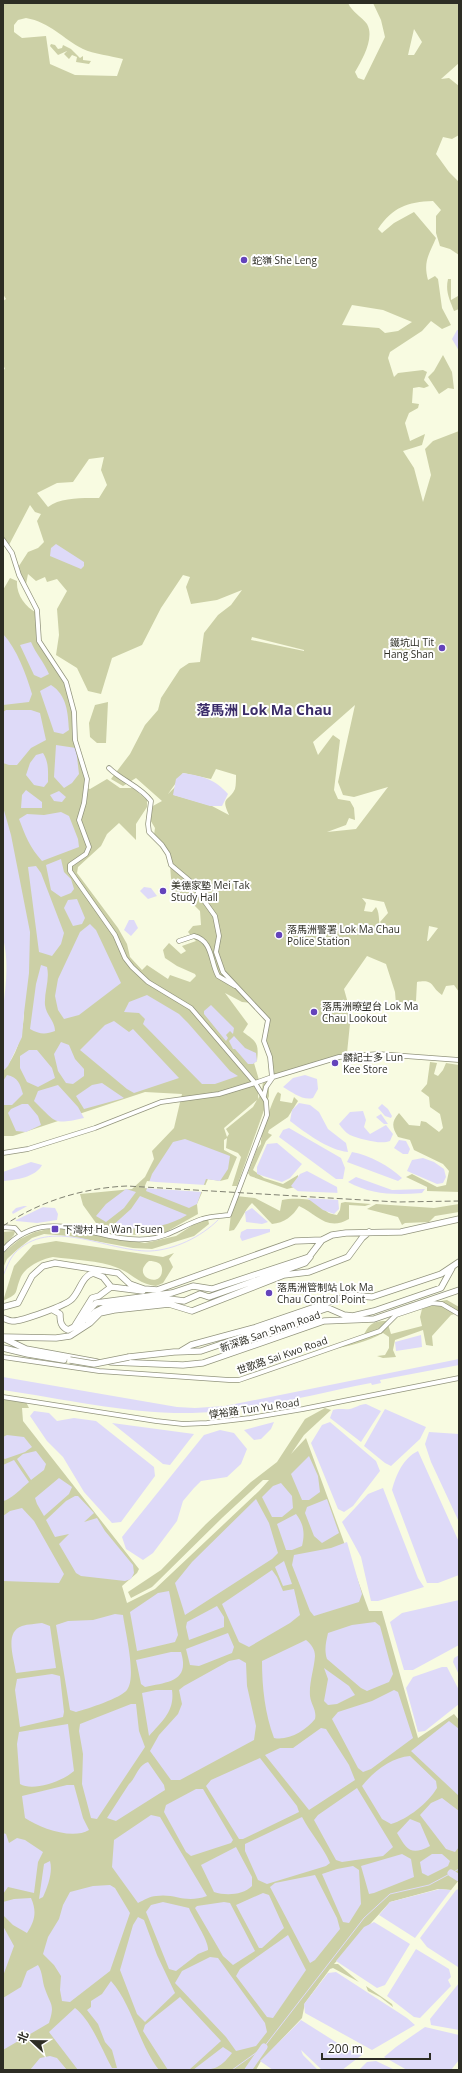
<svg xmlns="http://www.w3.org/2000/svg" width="462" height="2073" font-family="'Open Sans','Noto Sans SC',sans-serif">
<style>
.green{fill:#ccd0a6;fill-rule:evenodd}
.water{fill:#dedaf8}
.pier{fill:#f8fbe1}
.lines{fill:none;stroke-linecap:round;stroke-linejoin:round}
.stream{stroke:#dedaf8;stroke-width:1}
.river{stroke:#dedaf8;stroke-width:7}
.minor-casing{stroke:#93957e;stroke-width:5.5}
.major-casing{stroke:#93957e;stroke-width:7}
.minor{stroke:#fff;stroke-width:4}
.major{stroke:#fff;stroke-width:5.5}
.rail{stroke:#808171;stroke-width:1;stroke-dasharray:6 3;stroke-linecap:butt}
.major-bridge-casing{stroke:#93957e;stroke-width:7;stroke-linecap:butt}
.major-bridge{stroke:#fff;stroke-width:5.5}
.poi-dot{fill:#6443bb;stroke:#fff;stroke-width:1.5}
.labels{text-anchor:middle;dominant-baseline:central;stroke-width:4;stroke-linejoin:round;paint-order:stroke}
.poi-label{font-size:10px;fill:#2d2d24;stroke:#fff;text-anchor:start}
.street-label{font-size:10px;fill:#2d2d24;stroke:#fff}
.district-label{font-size:14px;font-weight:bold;fill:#3b2d69;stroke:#fff}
</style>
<rect width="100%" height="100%" fill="#f8fbe1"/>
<!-- green -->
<path class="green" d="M3,3H348C352,12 362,17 367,24C375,38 362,60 355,72L358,78L364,80L385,37L381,20L373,3H459V63L441,79L449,78L459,86V135L452,139L443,137L436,154L449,172L459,182V255L450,249L440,246L436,233V216L441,210L433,201C407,202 393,207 378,229L382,233L394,223L414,212L436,238C429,255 423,261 428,280L435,276L438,279L442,308L451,325L442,329L431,321L422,331L390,352L388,358L394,377L398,373L423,370L427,372L424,380L429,386L424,388L419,387L413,388L412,403L419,404L418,408L409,413L405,423L410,441L425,434L422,445L403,451L414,468L423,502L431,475L425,449L433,441L459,431V992L454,985L446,986L442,995C430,987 435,979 417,982L416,1001L396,1004L395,992L386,964L367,956L344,989L351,1014L347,1053L273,1075L266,1040L269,1020L252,1003L242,1002L225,993L248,1024L243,1032C257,1042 259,1043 257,1061L254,1063L259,1080L258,1099L262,1091L263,1080L269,1081V1096L237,1186H232L241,1157L238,1153L226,1148L227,1138L224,1140V1150L237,1157L228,1179L220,1181L208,1179L197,1204L198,1214L166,1232L136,1235L101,1230L83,1205L80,1194L132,1189L145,1177L154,1159L152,1151L174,1128L182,1094L145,1092L13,1136H3V1071C17,1056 23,1033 24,1013L3,810V590L10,578L17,581C16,594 25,607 37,613L38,638L67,685L74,712L75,737L85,774L86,788L90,789L107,779L120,788H133L147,800V807L136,824V840L119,823L107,834L101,846L78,867L77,873L118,928L127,944L130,957L142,970L147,965L168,979L170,975L190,982L196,976L195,974L177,966L165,958L163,950L169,943L181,954L186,951L182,946L196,941L188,932L193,926L201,925L200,911L185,896L179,901L171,897L174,887L171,878L169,852L154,835L155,828L149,818L151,807L162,801L136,778L123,786L111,779L130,754L145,725L158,710L161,698L180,669L189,663L200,662L204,633L218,615L231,605L242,590L217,600L191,604L186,587L190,577L183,575L161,608L142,645L112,658L101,694L88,691L77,668L56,655L59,635L57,609L67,591L57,579L47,582L45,577L36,581L28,574L26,584L17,569L28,552L38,548L44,542L37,521L41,514L35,512L30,505L9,545L3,538V370L5,369L3,364V301L6,299L3,294ZM26,18C50,22 63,39 83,49C93,54 112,56 123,59L117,76L75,75L50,64L46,36L22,38L14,32V25L18,20ZM414,29L422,42L414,55H408ZM352,305L383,310L412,322L398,331L385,333L379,328L342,325ZM104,457L101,470L107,485L99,498C83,498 61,497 48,507L37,493L57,483L73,482L89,459ZM252,637L304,650V651L251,640ZM355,705L338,782L343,795L354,797L388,787L356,829L327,832L346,825L349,818L355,820L354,808L350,801L338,799L334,790L340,740L333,735L318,755L313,742ZM216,769L236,775C236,779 236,785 235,789C229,802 220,796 229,815L212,806L174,795L178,784L168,794L183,773L211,779ZM362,898L384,902L388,913L380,922L388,933H383C377,925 381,915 376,907L372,912L364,911L366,903ZM429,926L438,928L428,941H427ZM257,1100L253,1107L226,1129L229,1134L227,1137L224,1128Z
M51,44L55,45L58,49L62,48L63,45L71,49L80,58L83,56V60L91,61L89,64L76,62L77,57L72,55L69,59L64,54L67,51L58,55L50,46Z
M448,279H451V300L458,296L459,309L454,311C450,300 445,292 448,279Z
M443,355L452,372L454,389L448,388L439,394L428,377L434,371Z
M108,702L106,743H97L90,737L89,723L95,705Z
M430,1062L437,1063L434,1074L438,1076L443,1070L446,1063L459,1065V1192L427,1191V1187L406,1177L412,1174L437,1187L446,1185L449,1171L443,1164L414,1150L410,1140L398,1137C392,1127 391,1122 399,1113L409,1125L420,1126L421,1121L426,1122L439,1132L443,1128L440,1114L430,1107L429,1097L421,1091L427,1084Z
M278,1092L281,1094L280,1101L292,1103L294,1097L298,1101L288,1117L269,1130L268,1133L272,1135L266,1141L253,1170L264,1178L283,1184L298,1175V1181L295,1187L287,1189L250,1176L248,1173L257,1149L261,1144C260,1137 273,1097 278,1092Z
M236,1196L255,1198L280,1211L282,1200C290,1198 309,1198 317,1202C327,1208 322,1213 337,1215L340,1210L341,1203L345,1202L371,1204L365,1206L349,1205V1219C327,1232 317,1214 299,1206C293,1216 284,1223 272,1224L252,1203C244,1211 241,1221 234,1230L229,1231L232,1205Z
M376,1204L434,1208L459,1204V1212L435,1216L429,1222L405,1223L402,1225L398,1217L367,1209Z
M208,1219L209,1224L194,1236L152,1249L133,1248L68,1236L44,1234L32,1238L18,1249L7,1259L3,1268V1253L20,1239L35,1232L53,1228L67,1229L145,1243L176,1236L199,1221Z
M15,1231L14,1235L3,1247V1232Z
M56,1241L163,1257L174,1253L169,1259L173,1267L163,1283L156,1286C138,1284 133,1274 118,1268C98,1260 74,1260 53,1257C42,1259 24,1267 20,1279C14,1294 20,1293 3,1301L14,1266L33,1245ZM149,1261C156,1261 163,1263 162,1271C161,1289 130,1276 149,1261Z
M447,1300L459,1307V1313L451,1315L432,1336L433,1346L426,1345L423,1330L395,1340L393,1350L396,1357L383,1358L377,1356L385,1355L389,1348V1337L383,1333C366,1342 350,1346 333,1349L331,1346L364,1335C369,1323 375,1321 387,1321L391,1334L422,1326L420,1317L422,1309C431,1306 437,1301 447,1300Z
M3,1397L26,1402L29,1408H22L23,1421L139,1569L137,1573L122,1586L127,1603L155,1589L259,1491L269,1480H263L223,1517L152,1587L131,1598L128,1592L161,1570L206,1524L251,1482L277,1462L305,1419L325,1408L331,1410L304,1435L291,1454L306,1438L369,1611H382L418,1738L454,1714L459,1720V1880L451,1890L438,1889L390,1902L334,1964H338L359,1982L333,1968L330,1969L305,2003L302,2018L261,2061L256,2070H3Z
M366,1986L392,2004L393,2007L380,1997L368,1991Z"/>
<!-- water -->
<path class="water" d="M457,330H459V351L452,339Z
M56,544L84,562V566L81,569L50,556L51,548Z
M3,634C17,649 26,674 32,694L29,702L3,705Z
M31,642C36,654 44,662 49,674L41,678L34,675L20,645Z
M51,685C67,695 68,713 69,730L63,734L54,732L40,691Z
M6,710H31L40,713L46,740L31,748L17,765H9L3,763V712Z
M56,745L76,748L79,774L72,783L64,788L54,777Z
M43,753C49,762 48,772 48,782L44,787L34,785L26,775L30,763L36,755Z
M183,773C202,776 215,779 228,794L222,806H210L173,795L176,779Z
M26,790L42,802V808H21L22,795Z
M59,791L66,797L62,802L54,801L50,795Z
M3,807L11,835L30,932L29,973L24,1013L22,1037L8,1066L3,1071C3,1051 1,1029 3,1009C6,985 9,962 3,938Z
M61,812L69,816L78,839L79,847L42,861C30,848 25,835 19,819L27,814L44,815Z
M61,859L64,872L71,879L74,889L71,893L61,897L51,890L46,865Z
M36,866L41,873L64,933L61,944L52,956L39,952L28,867Z
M144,887L151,888L157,896L148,899L140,891Z
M77,899L85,918L82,924L73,926L64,908L68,900Z
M129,920H134L138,928L131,936L124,930Z
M90,924L96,930L121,983L79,1015L64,1019L58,1010L55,996L58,979L80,932Z
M41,965L47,967C50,980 44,992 45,1005C46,1015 55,1021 55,1031C45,1035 39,1034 30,1029L36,984Z
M147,995L179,1014L188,1023L230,1071L238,1076L215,1084H202L143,1024L145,1019L139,1013L124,1012L129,1002Z
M211,1005L234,1028L233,1034L230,1031L226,1035L228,1038L226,1041L204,1014V1011Z
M114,1021L129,1032L133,1029L179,1078L134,1093L127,1089L80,1050L105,1025Z
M234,1036L245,1048L256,1053L257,1061L253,1064H248L235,1049H233L229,1041Z
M61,1042L69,1045L75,1059L84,1069V1076L73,1084L66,1083L58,1071L54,1054Z
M29,1050H37L52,1068L55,1078L38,1087L27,1082L20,1068V1056Z
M7,1075C18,1077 20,1084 23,1094L12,1105H3V1081Z
M305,1075L317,1079L318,1089L313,1098C303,1101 292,1092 283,1087L293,1078Z
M102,1083L124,1098L84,1109L76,1096L92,1085Z
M58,1085L78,1107L84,1118C52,1125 57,1123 34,1101L38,1091Z
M299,1103L310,1105L319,1112L328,1129L346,1143L348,1152C328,1150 306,1133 290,1121L292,1110Z
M22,1104H28L38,1116L41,1125L26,1132L16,1131L8,1113L11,1109Z
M382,1104L388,1109L392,1116L391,1118L385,1116L378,1108Z
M363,1111L366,1120L364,1127L370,1134L386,1125L393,1134L390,1141C381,1145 360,1139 350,1135C346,1133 342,1128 339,1124L350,1112Z
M381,1114L388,1124H384L376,1117Z
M289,1128L341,1158L345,1168L343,1179H336L279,1137L283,1130Z
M185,1139L230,1156L228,1169L220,1181L206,1179L197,1204L189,1208L146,1191L152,1174L173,1142Z
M399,1140L406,1141L410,1149L408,1154H403L394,1148Z
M277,1143L302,1164L290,1178L282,1182L257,1174V1167L267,1144Z
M352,1152C370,1155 389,1166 402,1178L398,1181L347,1162Z
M423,1158L434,1162L444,1169L446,1177L443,1183L437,1184L407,1171L412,1160Z
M31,1162L42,1165C36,1177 16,1180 3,1181V1172Z
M307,1171L337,1187L339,1209L334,1214L323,1210L291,1186L300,1174Z
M356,1177L392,1190L425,1189L422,1193C395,1195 372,1195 348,1182Z
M126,1189L136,1192L124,1208L106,1222L96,1216L106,1204Z
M140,1196L187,1215C164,1229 138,1230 111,1227L131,1209Z
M24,1206L55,1208L58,1214L57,1220L37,1223L16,1221L12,1212L16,1208Z
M252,1208L268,1222L262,1224L246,1222L245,1212Z
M247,1229H270V1232L242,1241L240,1237L241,1232Z
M421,1335L422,1347L396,1351L395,1342Z
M459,1359V1365L380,1380L381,1383L372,1385L371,1383C313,1394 251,1412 192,1413C128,1414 64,1399 3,1390V1377L177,1407L195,1408L225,1406Z
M366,1404L381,1411L361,1442L330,1418L333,1410C340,1408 344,1410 350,1409C355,1408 360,1404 366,1404Z
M385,1409L426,1427L420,1439L391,1466L385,1463L364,1446Z
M34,1411L49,1413L57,1421L74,1418L96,1421L154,1467L155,1476L121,1522L112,1523L84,1492L63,1457L47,1441L30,1416Z
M274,1422L271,1429L261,1439L254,1440L244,1430Z
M330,1422L376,1461L380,1471L353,1506L344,1512L338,1509L311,1443L322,1425Z
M112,1423L194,1434L170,1465L163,1464Z
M220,1430L234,1433L247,1449L241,1464L227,1477L201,1481L194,1488L183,1501L177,1521L153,1553L143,1560L126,1549L122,1537L204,1435Z
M429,1432L459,1434V1522L431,1462L425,1444Z
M7,1435L24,1437L32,1447L25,1452L5,1459L3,1458V1437Z
M36,1451L46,1464L44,1470L31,1480L17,1459L23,1454Z
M418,1451L459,1542V1575L438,1583H427L392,1490C396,1475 403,1458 418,1451Z
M309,1456L318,1476L320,1492L309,1500H302L291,1474Z
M14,1460L29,1482C22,1488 10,1500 3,1501V1465Z
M59,1478L72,1487L69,1494L44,1516L37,1504L35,1498Z
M281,1483L292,1496L293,1508L282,1517H272L262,1497L273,1486Z
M383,1488L418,1578L424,1587L378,1601H371L361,1557L342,1522L368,1494Z
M75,1496H78L94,1513L84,1522L97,1518L105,1531L133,1565L134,1573L131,1579L125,1581L81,1576L76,1573L59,1544L69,1534L55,1537L46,1520L66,1501Z
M256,1499L269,1523L278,1553L272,1559L185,1615L175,1583L192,1562Z
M327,1499L339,1533L322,1543L314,1536L305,1513L307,1507Z
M22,1508L34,1521L64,1574L59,1583L3,1581V1516L10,1511Z
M296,1514C304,1524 305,1534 302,1546L292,1550H286L277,1524Z
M347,1542L362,1594L359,1602L314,1616L310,1611L292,1565L294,1555L331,1548Z
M284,1561L292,1584L283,1586L275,1567Z
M272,1570L277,1577L283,1591L294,1589L300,1615L290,1623L249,1647L239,1642L222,1604Z
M169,1591L178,1635L175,1642L137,1651L130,1612L158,1593Z
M459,1600V1645L413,1670H404L390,1622L402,1613Z
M217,1606L224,1617V1627L189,1640L186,1627L187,1622Z
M115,1614L123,1615C125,1631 137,1677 127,1690C121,1698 87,1709 76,1712L70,1710L56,1625L68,1621L93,1620Z
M375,1622L380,1626L393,1674L389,1682L367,1691L361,1688L327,1659C324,1650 326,1642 328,1633L352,1625Z
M42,1623L50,1626L56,1668L16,1673C14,1658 4,1632 22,1626C28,1624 36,1624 42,1623Z
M228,1633L234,1647L232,1653L199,1666L190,1665L186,1649Z
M306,1640C311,1644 315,1649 315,1656C314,1670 309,1682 310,1696C311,1705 317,1710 315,1719C306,1730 289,1741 274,1738C265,1714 262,1687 262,1661Z
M171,1652H181C190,1682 168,1682 145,1687L141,1684L136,1660Z
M459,1655V1675L453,1662L454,1658Z
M239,1659L246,1663L247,1686L256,1726L254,1740L180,1780H171L150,1751L159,1735L178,1714L182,1704L179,1690L184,1686L229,1661Z
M442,1667H447L459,1690V1704L425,1731L418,1732L406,1688L413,1677Z
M324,1668L349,1686L355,1695L337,1704L328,1705L324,1701L328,1679Z
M52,1674L60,1676L64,1712L63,1717L20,1727L15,1690L17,1679Z
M156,1690H172C175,1711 162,1721 149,1736L142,1693Z
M394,1690L398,1692L413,1738L371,1769L363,1772L358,1768L332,1719L338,1712L372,1701Z
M131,1704H136L139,1731L145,1747L97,1819L91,1818L82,1784L83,1754L79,1731L80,1724Z
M449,1721L459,1729V1796L411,1751Z
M68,1724L74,1771C63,1781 33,1792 20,1784L17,1744L19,1732Z
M321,1728L326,1729L349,1765L355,1780L309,1810L265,1755L280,1748H293Z
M410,1756L436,1781L437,1788C428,1803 408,1819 391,1824L382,1819L362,1786C373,1772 392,1757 410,1756Z
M260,1758L297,1806L299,1812L243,1839H239L206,1786L211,1780Z
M148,1762L164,1785L165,1790L116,1821L107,1818L129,1784C136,1778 138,1765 148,1762Z
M67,1785H74L83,1818L89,1830C72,1840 40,1828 25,1818L22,1796Z
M357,1788L393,1847L383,1856L342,1862L336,1860L314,1820L318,1815Z
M196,1789H203L233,1840L231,1843L191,1856L186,1852L164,1812L166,1805Z
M442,1798L459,1811V1847L455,1852L446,1849L420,1815L431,1803Z
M151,1815L160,1817L207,1896C184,1904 176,1893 156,1896C150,1896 144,1900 138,1903L112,1867L114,1840Z
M302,1817C310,1833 323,1846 330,1863L326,1866L267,1884L258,1880L245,1851V1844Z
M410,1819L420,1823L430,1846C411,1856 407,1850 397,1833Z
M3,1833L6,1834L9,1843L17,1838L25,1840L43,1852L38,1862L34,1893L8,1887L3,1894Z
M236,1847L252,1877V1886C243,1895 226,1896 214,1892L201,1865Z
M402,1854L411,1859L414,1877L374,1893L369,1894L361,1866Z
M432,1854H442L450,1861L448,1866L428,1876L422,1873L420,1862Z
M50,1861C53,1872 48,1886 43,1897L39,1899L44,1864Z
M353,1866L359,1870L361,1904L349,1923L343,1922L322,1874L337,1869Z
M315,1875L337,1918L340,1929L315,1960L310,1963L270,1887L275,1883Z
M110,1885L115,1888L130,1913L110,1971L70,2002L62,2001L60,1990L61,1976L54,1965L43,1954L48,1937L59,1919L63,1905L70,1892L93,1886Z
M440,1889L451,1890L415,1938L379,1915L390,1902Z
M459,1889V1967H458L427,1947L420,1938L456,1890Z
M263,1893L269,1895L284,1928L262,1948H259L236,1905Z
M31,1898C37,1911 35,1921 27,1933L13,1925L3,1915V1902L14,1899Z
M163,1902L189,1908C193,1918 209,1941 208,1950L198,1954L176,1971L169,1969L146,1912L151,1905Z
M224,1902L230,1903L255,1951L233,1965L223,1956L195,1908L197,1906Z
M138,1917L144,1920L157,1955L175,1993L145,2022L137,2014L120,1970L133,1925Z
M374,1922L410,1944L385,1985L377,1988L336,1961L364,1927Z
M3,1926L14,1946L3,1976Z
M288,1935L306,1970L273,2018L267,2017L236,1976L240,1969Z
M416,1949L449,1969L451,1977L448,1980L451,1986L420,2018L414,2017L387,1996Z
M210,1957L218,1958L265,2023L267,2032L256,2046L236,2051L226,2037L175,1983L182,1971Z
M38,1965C43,1973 42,1981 45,1989C51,2006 55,2004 49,2023L3,2050V1998L21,1987L27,1971Z
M336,1972L407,2018L415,2025L372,2050L305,2013L304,2004L328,1973Z
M111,1981C132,2004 138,2043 159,2070H78L49,2032L75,2008C91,2020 102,2050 112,2068H117L112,2050L105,2042L98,2024L87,2010L91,2007V2001L102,1994Z
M459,1983V2030L431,2025L430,2019Z
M180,1997L221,2041L189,2070H168L143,2031L145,2025Z
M301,2020L347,2049L362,2055L342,2070H322L301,2050L303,2055L318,2070H273L260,2061Z
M425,2027L459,2035V2060L451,2070H407L384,2057L396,2047Z
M223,2047L232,2053C219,2070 213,2070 193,2070Z
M50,2056L57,2058L67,2070H30L40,2058Z
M376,2061L395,2070H359L367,2062Z"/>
<!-- pier -->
<path class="pier" d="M147,1181L156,1182L206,1185L203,1192L144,1188Z
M294,1191L340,1193V1200L304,1198Z
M31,1204L45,1206L14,1221L11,1215Z"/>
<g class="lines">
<!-- stream -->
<path class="stream" d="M3,1276C6,1269 9,1260 14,1254C50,1215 107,1252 150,1251C174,1250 201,1237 218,1220
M232,2070L264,2047L364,1918L390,1894L429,1885L459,1869"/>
<!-- river -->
<path class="river" d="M451,1873L459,1878
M248,2070L264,2047"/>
<defs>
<path id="minor" d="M3,540L12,553L19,575L37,610L39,641L66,682L74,712L75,740L87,779L84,803L79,820L89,847L86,854L70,865V871L115,935L125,958L132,967L148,982L191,1008L255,1083L219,1094L161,1102L95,1128L28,1149L3,1153
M179,941L194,936C213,941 210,961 218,976L235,986
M264,1096L266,1087L273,1077L339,1057L378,1054L459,1060
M3,1227L15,1228L21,1235
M3,1250C47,1201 95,1244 148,1239C169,1237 183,1225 202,1219C210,1216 220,1216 229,1215L267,1115L266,1101L255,1083L272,1077L270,1057L264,1041L268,1020L223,972L216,952L219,936L215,916L190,881L171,865L168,854L162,845L149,832L148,824L151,801C140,786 122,781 109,768
M3,1357L99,1371L229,1380H239L380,1331L396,1315L432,1303L442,1304L459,1314
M3,1397L156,1421L183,1424L207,1423L250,1418L303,1409L459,1378"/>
<path id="major" d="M3,1307L18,1303L32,1276L43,1266L55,1263L118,1273L130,1284L144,1289L157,1290L295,1241L322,1240L332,1235L346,1233L401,1232L459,1219
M53,1310L60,1314C60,1322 61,1327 68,1330L74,1327L92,1298L99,1296L111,1287L143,1291
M3,1318C6,1319 9,1321 12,1321C20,1322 67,1305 72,1299C80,1291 82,1276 93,1273L103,1277L111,1287
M88,1321L95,1312L107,1306L169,1299L184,1301L200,1294L209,1297L305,1263L310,1257
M78,1330L90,1309L96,1303L172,1293L193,1286L212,1289L309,1257L322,1240
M4,1337L56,1338L70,1336L90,1323L100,1313L114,1310L169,1304L192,1311L284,1275L309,1272L348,1257L362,1238L369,1232
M3,1338L26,1349L97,1362
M3,1348L28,1354L64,1360
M181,1351L191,1345L254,1328L350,1295L372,1297L441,1274L459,1262
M129,1357L174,1352L201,1351L328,1308L344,1315L353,1316L374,1311L441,1288L452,1268
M111,1362L183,1365L203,1363L324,1321L374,1319L459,1290"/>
</defs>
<!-- minor casing -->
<use href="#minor" class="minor-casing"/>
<!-- major casing -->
<use href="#major" class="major-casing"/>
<!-- minor -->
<use href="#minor" class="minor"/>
<!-- major -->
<use href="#major" class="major"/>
<!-- rail -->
<path class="rail" d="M3,1226C40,1201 83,1188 127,1186L397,1202L459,1201"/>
<defs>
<path id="major-bridge" d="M70,1360L94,1364L129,1357"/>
</defs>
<!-- major-bridge casing -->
<use href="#major-bridge" class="major-bridge-casing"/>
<!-- major-bridge -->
<use href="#major-bridge" class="major-bridge"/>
</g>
<!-- markers -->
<g class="poi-dot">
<circle cx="244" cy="260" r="4"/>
<circle cx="442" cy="648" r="4"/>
<circle cx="163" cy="891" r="4"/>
<circle cx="279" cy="935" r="4"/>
<circle cx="314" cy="1012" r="4"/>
<circle cx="335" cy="1063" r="4"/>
<rect x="51" y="1225" width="8" height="8" rx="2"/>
<circle cx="269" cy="1293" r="4"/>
</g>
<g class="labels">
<!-- poi labels -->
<g class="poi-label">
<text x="252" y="260">蛇嶺 She Leng</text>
<text x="434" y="642" text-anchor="end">鐵坑山 Tit<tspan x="434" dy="12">Hang Shan</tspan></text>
<text x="171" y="885">美德家塾 Mei Tak<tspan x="171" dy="12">Study Hall</tspan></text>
<text x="287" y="929">落馬洲警署 Lok Ma Chau<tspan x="287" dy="12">Police Station</tspan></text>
<text x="322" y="1006">落馬洲暸望台 Lok Ma<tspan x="322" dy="12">Chau Lookout</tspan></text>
<text x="343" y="1057">麟記士多 Lun<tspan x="343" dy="12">Kee Store</tspan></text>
<text x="63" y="1229">下灣村 Ha Wan Tsuen</text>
<text x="277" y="1287">落馬洲管制站 Lok Ma<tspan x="277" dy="12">Chau Control Point</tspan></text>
</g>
<!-- street labels -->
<g class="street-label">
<text transform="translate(270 1331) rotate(-19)">新深路 San Sham Road</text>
<text transform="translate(282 1355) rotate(-19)">世歌路 Sai Kwo Road</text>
<text transform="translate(254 1408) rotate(-8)">惇裕路 Tun Yu Road</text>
</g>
<!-- district labels -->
<g class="district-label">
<text x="264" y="709">落馬洲 Lok Ma Chau</text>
</g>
</g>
<!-- border -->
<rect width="462" height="2073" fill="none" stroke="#2d2d24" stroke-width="8"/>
<!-- north arrow -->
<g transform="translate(32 2041) rotate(292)" stroke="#ffffff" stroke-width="3" paint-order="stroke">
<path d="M0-3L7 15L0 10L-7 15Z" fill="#2d2d24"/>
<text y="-6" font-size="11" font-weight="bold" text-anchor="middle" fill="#2d2d24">北</text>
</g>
<!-- scale -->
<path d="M322 2053v6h108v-6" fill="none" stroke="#2d2d24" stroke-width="2"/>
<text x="328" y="2053" font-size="12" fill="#2d2d24" stroke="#ffffff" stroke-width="3" paint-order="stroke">200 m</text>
</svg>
